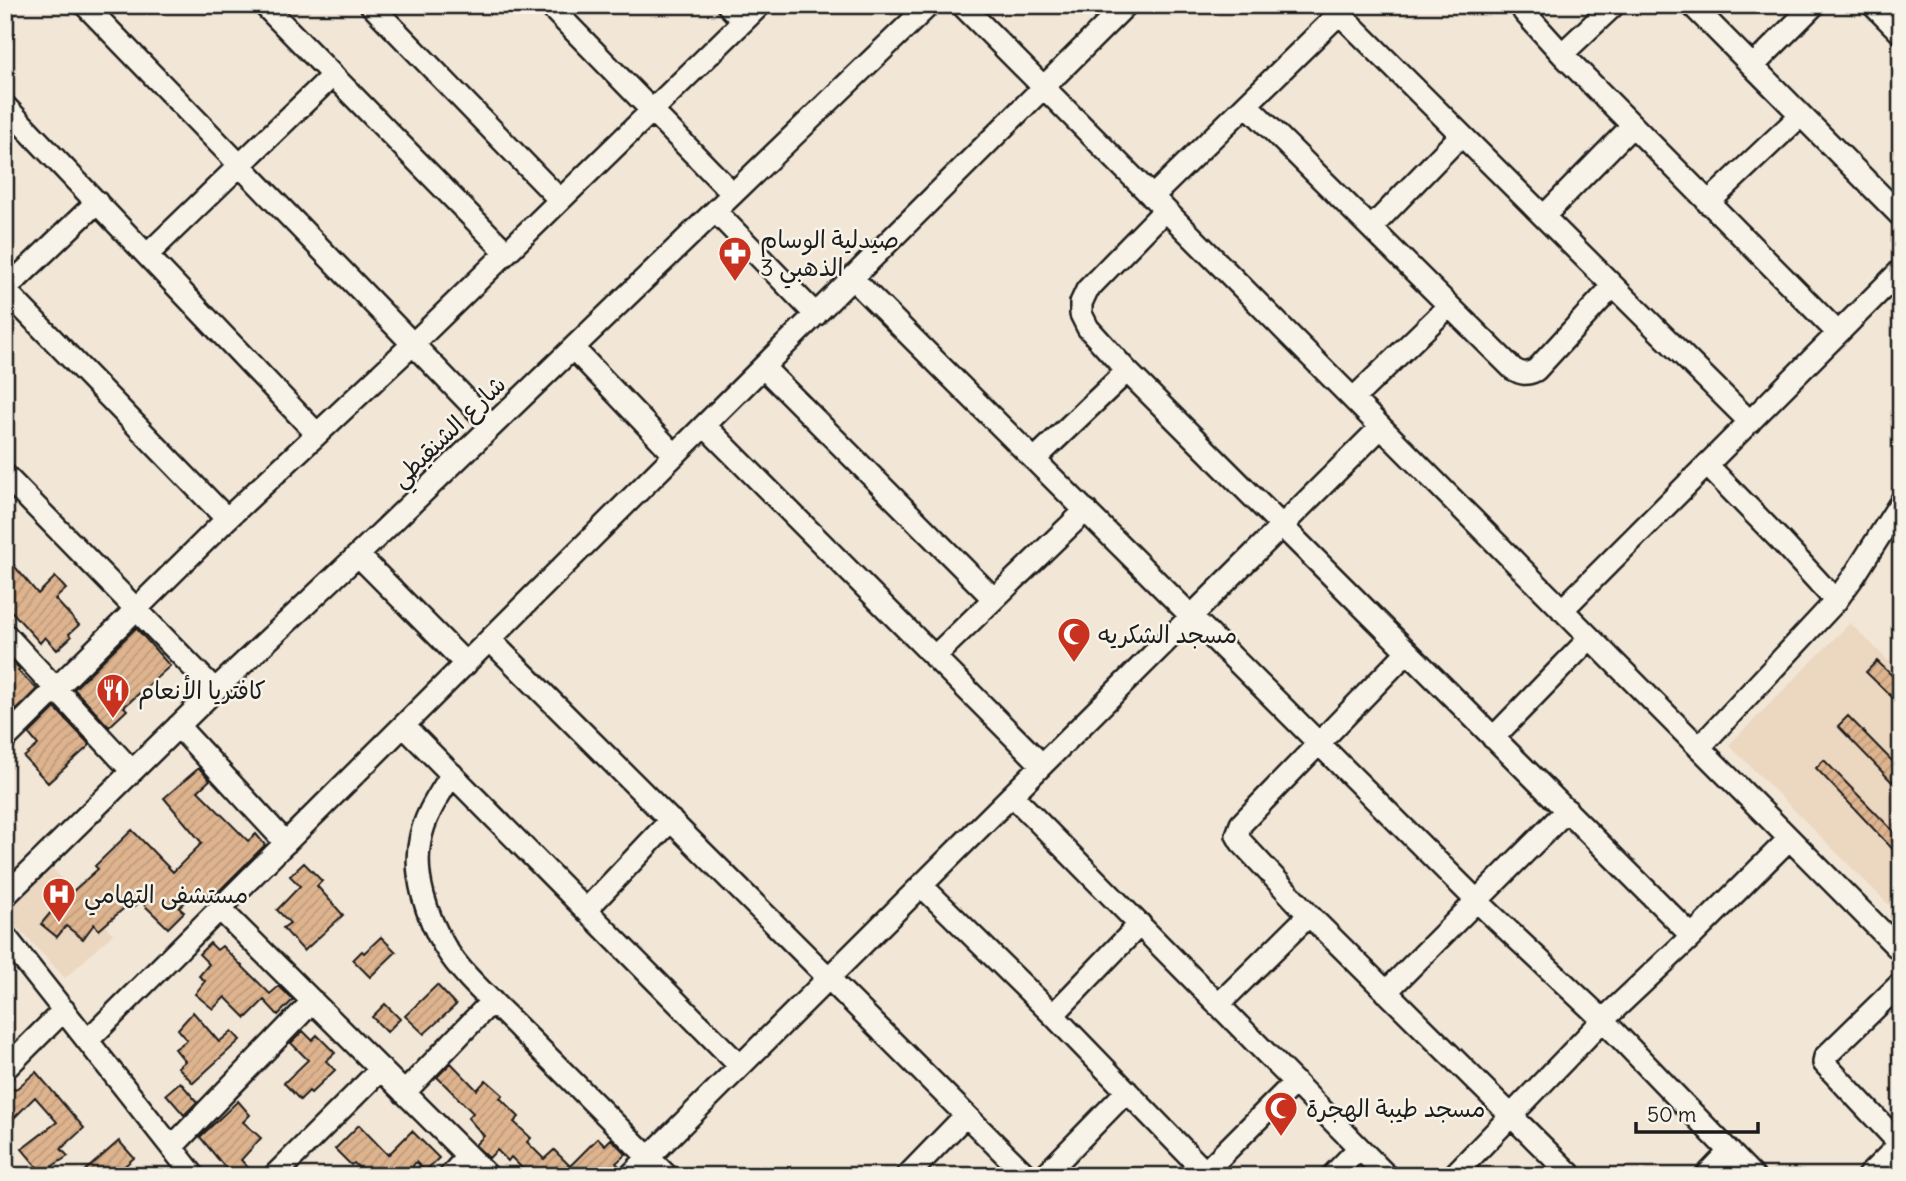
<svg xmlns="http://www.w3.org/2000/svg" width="1906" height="1181" font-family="Delius,'Playpen Sans Arabic',sans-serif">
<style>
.built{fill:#ecd7c1}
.building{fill:url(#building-hatch);stroke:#1c1c1c;stroke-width:2}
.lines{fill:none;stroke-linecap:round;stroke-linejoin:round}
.minor-casing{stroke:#1c1c1c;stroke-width:26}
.minor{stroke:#f7f3e8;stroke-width:21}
.labels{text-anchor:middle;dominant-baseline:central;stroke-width:5;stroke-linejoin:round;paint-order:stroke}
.poi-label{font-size:24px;fill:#1c1c1c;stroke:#f7f3e8;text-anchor:start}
.street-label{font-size:24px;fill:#1c1c1c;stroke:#f7f3e8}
</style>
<defs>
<pattern id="building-hatch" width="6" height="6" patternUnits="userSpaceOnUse" patternTransform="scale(1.75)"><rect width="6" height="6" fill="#deb48f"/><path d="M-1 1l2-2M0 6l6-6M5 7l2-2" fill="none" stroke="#be9a7b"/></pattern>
</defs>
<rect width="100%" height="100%" fill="#f2e6d6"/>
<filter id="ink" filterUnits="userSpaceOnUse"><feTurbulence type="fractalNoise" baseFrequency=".0143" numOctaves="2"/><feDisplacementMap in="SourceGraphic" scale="14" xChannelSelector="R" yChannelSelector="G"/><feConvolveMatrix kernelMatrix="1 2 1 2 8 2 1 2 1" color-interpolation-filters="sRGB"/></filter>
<g filter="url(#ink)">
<!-- built -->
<path class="built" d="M1850,623L1901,673V893L1889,905L1729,745Z
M51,867L113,934L65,978L5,914V910Z"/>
<!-- building -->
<path class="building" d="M5,555L38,594L55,577L66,589L55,599L79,625L69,634L71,637L57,650L45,637L40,643L5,604Z
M136,628L170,666L124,707L127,710L109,727L74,689Z
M5,658L9,662L11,660L20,669L18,671L37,689L11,715L5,708Z
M1877,661L1901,684V706L1866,672Z
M55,708L90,745L48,783L24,757L38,745L29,734Z
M1848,716L1901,770V774L1892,782L1838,726Z
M1824,760L1901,839V858L1816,768Z
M199,768L210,780L198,791L248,841L256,834L265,845L211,899L200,887L179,908L184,912L168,928L140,901L134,907L130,903L99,930L94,924L83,939L66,926L57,937L41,924L56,906L98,869L95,866L132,830L173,872L202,843L164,798Z
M304,863L322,881L317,886L343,915L304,951L283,928L290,923L277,910L300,886L290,876Z
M381,937L396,952L370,977L353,960L362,951L364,953Z
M210,943L217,950L222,946L270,994L279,986L293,1000L278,1015L264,1000L246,1018L225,997L213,1009L195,994L205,981L199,976L209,964L199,954Z
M437,985L456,1005L424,1034L405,1016Z
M385,1004L400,1019L387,1032L372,1017Z
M193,1012L219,1042L232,1031L240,1040L193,1083L178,1067L185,1061L175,1049L187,1040L178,1029Z
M303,1031L312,1040L317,1035L335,1053L326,1061L335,1070L311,1093L309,1091L300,1100L284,1083L308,1060L291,1043Z
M451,1063L477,1090L486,1080L503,1095L500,1098L519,1117L514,1122L531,1138L527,1142L544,1159L554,1150L570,1166L598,1138L605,1145L611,1139L626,1154L616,1163L619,1166L608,1176H530L511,1157L508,1161L497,1150L489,1158L475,1145L484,1136L468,1118L473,1113L437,1077Z
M36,1072L84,1128L61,1149L68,1156L42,1173L22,1149L57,1122L35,1097L5,1127V1082L15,1090Z
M180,1082L197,1102L184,1115L166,1094Z
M238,1101L250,1115L243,1122L261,1138L241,1160L256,1176H232L200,1137Z
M359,1125L388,1155L412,1131L439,1158L425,1171L416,1162L405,1176H367L354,1163L351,1165L335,1149Z
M119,1141L134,1158L113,1176H79Z"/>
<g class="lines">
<defs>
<path id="minor" d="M85,5L492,426
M264,5L506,252
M371,5L560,200
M549,5L733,194
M728,5L743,21
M962,5L1901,951
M1331,5L1750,422
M1522,5L1524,12L1562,54L1838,333
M1692,5L1901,216
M1873,5L1901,33
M1562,54L1614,5
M1753,66L1814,5
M1247,105L1513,369C1522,374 1526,375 1536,370L1613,286
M5,106L317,434
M1152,197L1348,5
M1708,203L1801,115
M1165,210L1087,290L1081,303V314L1088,328L1127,371L1692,936
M715,211L816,315
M1544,216L1632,126
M1371,228L1461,135
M148,254L332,76
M852,278L1477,901L1603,1020L1753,1176
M5,290L227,519
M5,290L97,202
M573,348L675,455
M763,367L994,599
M1353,399L1449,306
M705,426L1042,765
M1035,459L1127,371
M1707,465L1780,540L1836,601
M5,475L215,690
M358,555L466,664
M1562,610L1901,270
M5,634L132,771
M490,640L1027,1176
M1407,652L1241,824L1237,835L1241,842L1309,915L1572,1176
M934,657L1086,510
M178,726L286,843
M404,726L740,1066
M1493,738L1590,638
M5,739L227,519L413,344L760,5
M1699,748L1836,601L1854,576L1901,502
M452,774C439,795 424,816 420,841C413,875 427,918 445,947C463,977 496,1004 520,1029C569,1078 618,1127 667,1176
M1012,795L1387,1176
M921,885L1053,1015L1209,1176
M5,896L215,690L358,555L929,5
M220,909L488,1176
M586,910L671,820
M5,936L194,1176
M1901,983L1825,1057L1824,1063L1901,1145
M1386,992L1567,810
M1218,1005L1309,915
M1053,1015L1140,924
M88,1040L1126,5
M5,1069L64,1010
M404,1093L492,1001
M172,1147L313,1001
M1205,1172L1295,1082
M274,1176L381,1069
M450,1176L468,1156
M630,1176L1381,427
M907,1176L966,1115
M1044,1176L1127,1091
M1332,1176L1359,1148
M1453,1176L1603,1020L1692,936L1789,839
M1706,1176L1729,1152
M1868,1176L1900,1144"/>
</defs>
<!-- minor casing -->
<use href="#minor" class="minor-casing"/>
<!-- minor -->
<use href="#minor" class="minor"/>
</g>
</g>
<!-- icons -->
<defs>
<symbol id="pharmacy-pin" viewBox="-11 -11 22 30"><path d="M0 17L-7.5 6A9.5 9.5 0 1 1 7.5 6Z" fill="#c8321e" stroke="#f7f3e8"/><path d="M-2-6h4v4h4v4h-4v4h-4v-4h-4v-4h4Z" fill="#fff"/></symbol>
<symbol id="mosque-pin" viewBox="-11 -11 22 30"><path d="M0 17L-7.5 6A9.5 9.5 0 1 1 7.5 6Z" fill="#c8321e" stroke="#f7f3e8"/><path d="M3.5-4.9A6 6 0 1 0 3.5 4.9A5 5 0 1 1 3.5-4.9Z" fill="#fff"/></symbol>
<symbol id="restaurant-pin" viewBox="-11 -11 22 30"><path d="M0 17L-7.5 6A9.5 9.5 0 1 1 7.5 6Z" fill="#c8321e" stroke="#f7f3e8"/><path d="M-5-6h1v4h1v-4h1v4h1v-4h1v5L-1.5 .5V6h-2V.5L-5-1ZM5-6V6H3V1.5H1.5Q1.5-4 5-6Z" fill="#fff"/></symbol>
<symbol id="hospital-pin" viewBox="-11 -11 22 30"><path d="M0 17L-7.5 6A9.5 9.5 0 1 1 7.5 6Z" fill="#c8321e" stroke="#f7f3e8"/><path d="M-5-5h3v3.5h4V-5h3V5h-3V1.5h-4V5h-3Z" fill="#fff"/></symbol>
</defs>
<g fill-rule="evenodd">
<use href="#pharmacy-pin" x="716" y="234" width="38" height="52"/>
<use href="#mosque-pin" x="1055" y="615" width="38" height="52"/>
<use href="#restaurant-pin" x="94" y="671" width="38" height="52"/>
<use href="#hospital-pin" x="40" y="875" width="38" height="52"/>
<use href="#mosque-pin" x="1262" y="1089" width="38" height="52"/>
</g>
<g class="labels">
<!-- poi labels -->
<g class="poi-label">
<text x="760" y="239">صيدلية الوسام<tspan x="760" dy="28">الذهبي 3</tspan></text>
<text x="1098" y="634">مسجد الشكريه</text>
<text x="138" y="690">كافتريا الأنعام</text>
<text x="84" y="894">مستشفى التهامي</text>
<text x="1306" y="1108">مسجد طيبة الهجرة</text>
</g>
<!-- street labels -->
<g class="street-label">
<text transform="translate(448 431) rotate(-44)">شارع الشنقيطي</text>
</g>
</g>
<!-- margin -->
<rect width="1906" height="1181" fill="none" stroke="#f7f3e8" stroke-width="28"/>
<rect x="14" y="14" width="1878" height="1153" fill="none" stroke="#1c1c1c" stroke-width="2.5" filter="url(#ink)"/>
<!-- scale -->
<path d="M1636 1122v10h122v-10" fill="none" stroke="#1c1c1c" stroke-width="3.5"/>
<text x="1647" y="1122" font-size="21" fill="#1c1c1c" stroke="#f7f3e8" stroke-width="5" paint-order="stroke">50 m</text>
</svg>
